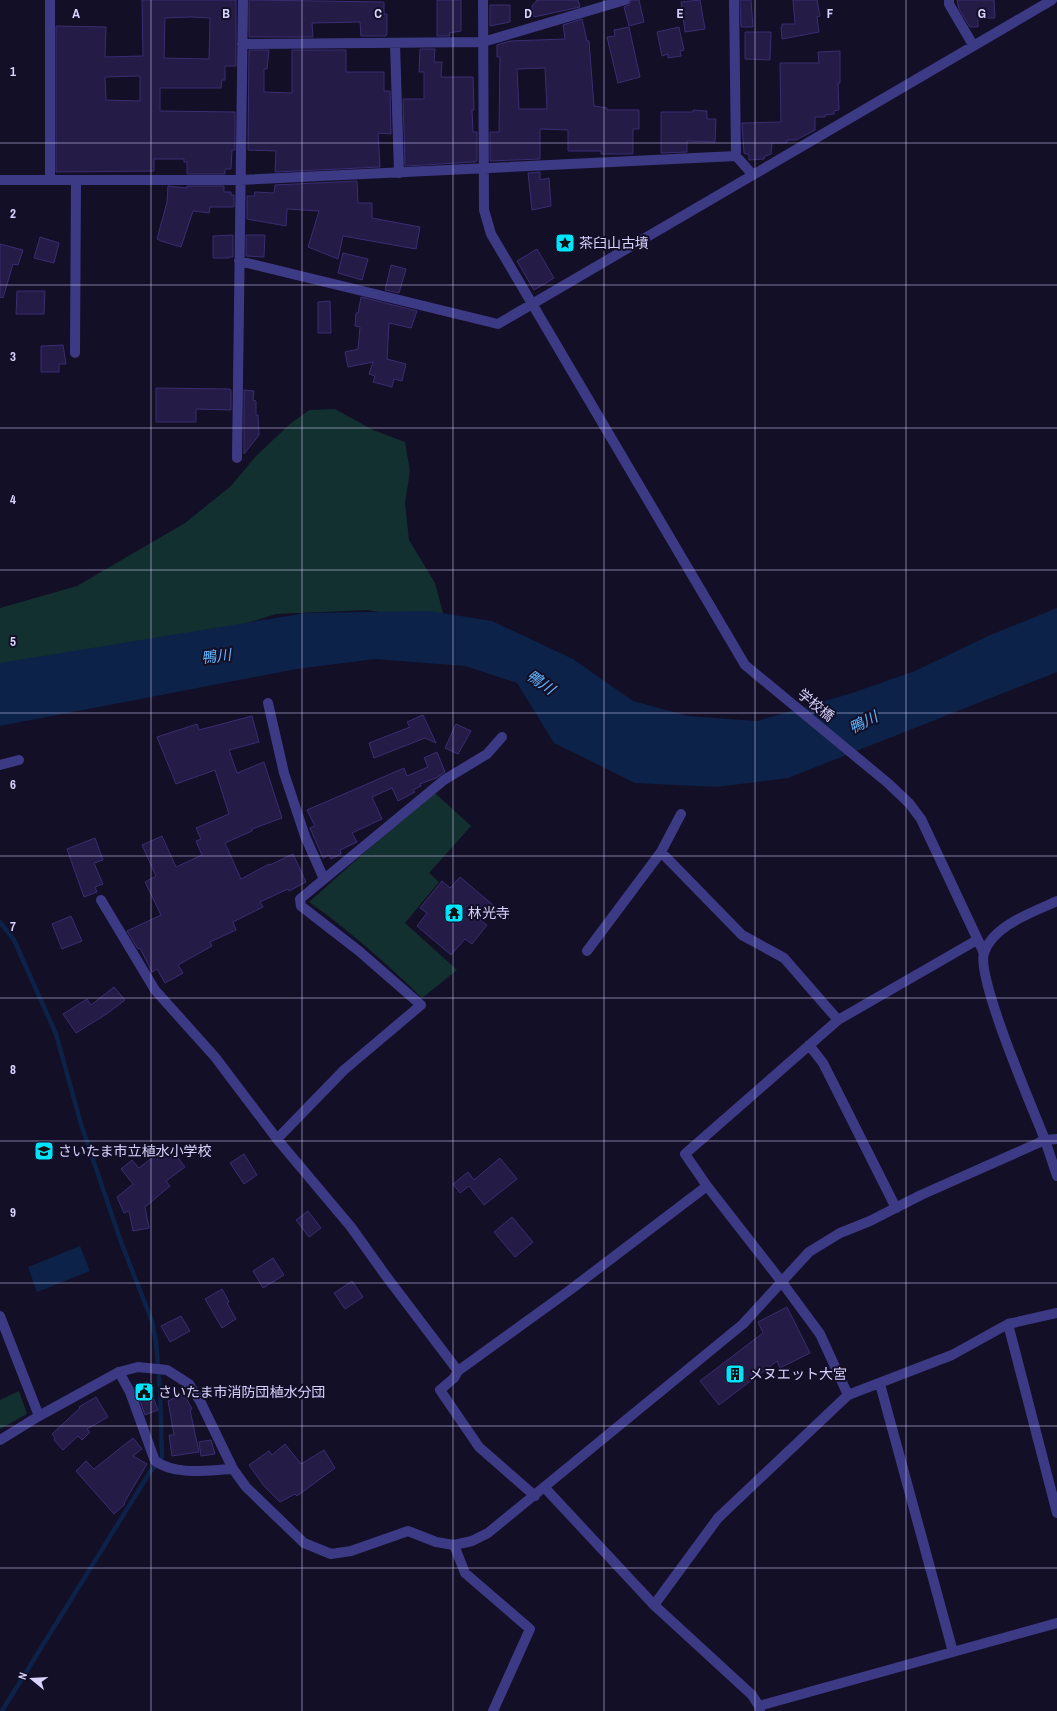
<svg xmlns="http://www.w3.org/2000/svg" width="1057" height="1711" font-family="'Archivo Narrow','Noto Sans JP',sans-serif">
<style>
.green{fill:#12302f}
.water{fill:#0c2248}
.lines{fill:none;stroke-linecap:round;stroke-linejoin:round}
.stream{stroke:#0c2248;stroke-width:4.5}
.building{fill:#241b47;stroke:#3b2d73;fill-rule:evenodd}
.minor{stroke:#3d3a85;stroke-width:10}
.tertiary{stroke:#3d3a85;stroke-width:10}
.grid{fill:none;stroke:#d9d4ff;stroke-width:1;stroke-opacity:0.55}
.labels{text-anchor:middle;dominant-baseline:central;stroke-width:4;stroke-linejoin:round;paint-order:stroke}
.poi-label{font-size:14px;fill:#d9d4ff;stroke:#130f26;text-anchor:start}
.street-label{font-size:14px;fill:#d9d4ff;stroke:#130f26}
.water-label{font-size:15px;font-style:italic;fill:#62b6ff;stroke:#130f26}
.grid-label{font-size:13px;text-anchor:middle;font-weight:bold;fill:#d9d4ff;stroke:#130f26;stroke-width:4;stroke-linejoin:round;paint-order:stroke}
</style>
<rect width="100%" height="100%" fill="#130f26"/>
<!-- green -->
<path class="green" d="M335,409L373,430L405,442L410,471L405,503L409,540L435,583L446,624L368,610L276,614L225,630L0,670V608L77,586L185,523L231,486L256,456L290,424L309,410Z
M435,793L471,826L429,873L439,882L405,923L457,970L422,998C386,963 350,931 309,902L426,798Z
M19,1391L27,1414L0,1429V1400Z"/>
<!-- water -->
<path class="water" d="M1057,608V672L788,778L716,787L635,783L554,743L517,683L465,666L375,659L297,669L0,726V663L306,613L429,611L492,621L573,659L633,701L688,716L757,721L852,693L915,671L988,636Z
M80,1246L90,1271L37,1292L28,1267Z"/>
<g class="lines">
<!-- stream -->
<path class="stream" d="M0,922L14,940L56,1034L81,1124L121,1242L152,1321L156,1342L160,1390L162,1457L150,1472L2,1711"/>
</g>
<!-- building -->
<path class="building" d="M142,0H236V66H225V80H222L221,88H160V111L235,112V150H232L231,169H225V174H187V162H184V159H154V171L56,172V26L106,27L105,57L143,56ZM191,17L210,18L209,59L164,58L165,18ZM140,76V101L106,100L105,77Z
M249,0L384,2V14H387V33L386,36H361L360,22L312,23L313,37H249Z
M437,0H461V31L449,33L450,36H437Z
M537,0H578L580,7L534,17L532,6Z
M631,0H639L644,22L629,26L624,7L629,5Z
M700,0L705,29L685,32L681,2Z
M740,0H751L753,27H741Z
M793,0H817L820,16L817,17L819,32L782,39L781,27H782V24H795Z
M957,0H994L995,18H978V27H970L959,9Z
M490,5H510V22L490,26Z
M582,19L587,41H589L594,106L607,108V110H639V129H633V154H601V151H568V130L540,129V159L490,161V132H499L500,57H497V45L510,41L565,39L563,25ZM545,68L547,109H519L517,69Z
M629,27L640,77L618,83L607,37L615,36L614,30Z
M679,27L684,50L680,51L681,56L668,58V54L662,56L657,32Z
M745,32H771L770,60L745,59Z
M420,49H435L434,62H442L441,77H473L474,110H472L473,132H477V161L475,162L405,166L403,99H424V72H419Z
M249,50H269L267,69H264V92L292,93V50H346V72H384V91H390L391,134L378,133L380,167L275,172L276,151L248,150Z
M840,51V83H838L839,110L834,111V114L825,115V117H815V130L796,140H787V143H772L771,154L765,156L764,159L749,160V155L744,153L742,123L781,122L780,63H819L818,52Z
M693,110L707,111V119H716L715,142L687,141V152L661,153V112H693Z
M540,172V180L549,178L551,206L532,210L528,173Z
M357,181L358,203H372V218L420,227L416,249L343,236L338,259L308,247L319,211L287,209L286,226L247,219V196H254L255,192L274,193L275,185Z
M168,186L187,188V186H224V192H231V195H234V207H210L209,213L193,211L181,247L161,241L157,239L167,202Z
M233,235V257H229V258H213V236Z
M246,235H265L264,257L246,256Z
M40,237L59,243L54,263L34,258Z
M0,244L23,250L18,265L13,264L3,298L0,297Z
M537,249L554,278L534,290L517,261Z
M343,253L368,259L362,280L338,273Z
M391,265L406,269L399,293L385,290Z
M17,291H45L44,314H16Z
M361,297L417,311L411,328L389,323L387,359L406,364L402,381L394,379L392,387L373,382L375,376L369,374L373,362L348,367L345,352L358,349L360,327L355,326L356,313H358Z
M330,301L331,333H318V302Z
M63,345L66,364H59V372H41V346Z
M156,388L230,389L231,390V410L196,409V422H156Z
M244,390L254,391L253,400L256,401V415H258L259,435L244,454Z
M423,715L436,743L425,738L374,758L369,743L410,727L407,722Z
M252,716L259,742L229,750L237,773L264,762L282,818L252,829V831L225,843L241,879L269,864L270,865L293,854L306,882L289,891L288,889L260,902L263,907L233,922L236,930L210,942L212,946L178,965L183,973L165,983L157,969L152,972L140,948L138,949L127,931L161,915L145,882L156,876L142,845L162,836L176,867L202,855L196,841L201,839L196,828L229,814L215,770L176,784L157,737L197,724L199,730Z
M456,724L471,731L458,754L445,748Z
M437,752L445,772L436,778L420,784L421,786L413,790L415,792L398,801L392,788L372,797L382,819L352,833L357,842L340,850L341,854L331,859L329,855L323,858L310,828L315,826L307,810L404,768L407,776L428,767L424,758Z
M95,838L103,860L94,863L103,884L95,887L97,892L84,897L67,849Z
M460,877L493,905L480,920L487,925L472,944L465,939L451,955L417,926L427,913L420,908L442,881L450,888Z
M71,916L82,941L62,949L52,924Z
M114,987L125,1000L108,1013L76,1033L63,1014L87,999L91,1005Z
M168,1145L185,1167L166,1181L170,1186L145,1207L149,1228L133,1231L129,1211L124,1213L117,1197L133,1184L121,1169L132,1160L139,1168Z
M244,1154L257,1175L244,1184L230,1163Z
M500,1158L517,1179L484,1205L469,1186L460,1193L453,1184L468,1172L474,1180Z
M308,1211L321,1228L309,1237L296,1220Z
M512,1217L533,1242L515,1257L494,1232Z
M273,1258L284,1275L263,1288L253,1271Z
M352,1281L363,1297L345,1309L334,1293Z
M222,1289L229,1302L227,1303L236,1319L222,1328L205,1299Z
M787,1307L810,1353L780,1368L777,1361L719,1405L700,1381L763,1333L758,1322Z
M181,1316L190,1331L170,1342L161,1326Z
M147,1382L158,1410L145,1415L135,1387Z
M184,1394L192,1409L190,1410L199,1452L172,1456L169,1435H174L168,1401Z
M96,1397L108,1417L87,1429L90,1432L82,1440L78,1436L63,1450L54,1440L55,1438L52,1434L80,1408L79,1407Z
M133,1438L142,1449L133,1456L147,1464L124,1503L125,1504L114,1514L76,1471L86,1461L94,1469Z
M211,1440L215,1454L201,1456L199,1442Z
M285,1444L301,1464L324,1450L335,1468L297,1496L295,1494L280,1502L264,1486L249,1465L269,1451L272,1455Z"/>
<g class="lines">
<!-- minor -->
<path class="minor" d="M483,0L484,210L491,234L745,665L889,784L909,803L921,819L984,953
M734,0L736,156L753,175
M949,0V4L973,45
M395,43L399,173
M242,44L483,42L625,0
M0,180H240L736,156
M50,180V0
M239,261L498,324L1052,0
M75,353L76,180
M237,458L243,0
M268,703L284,773L305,836L324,879
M0,765L19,760
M661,852L742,935L784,958L838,1020
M101,900L155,990L215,1057L277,1139L351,1227L386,1276L458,1371
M977,940L838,1020L685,1154L707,1186L781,1281L820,1334L848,1395L952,1355L1008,1324L1057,1313
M587,951L661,852L681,814
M809,1045L823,1063L896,1208
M277,1139L344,1070L421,1005L359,951L301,906L300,899L444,780L487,754L502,737
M1045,1140L1057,1176
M0,1316L39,1416
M1008,1324L1057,1513
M119,1372L130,1392L155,1461C177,1476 207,1470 233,1469
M880,1384L953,1652
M535,1496L479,1447L440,1390L454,1378L458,1371L570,1290L707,1186
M454,1545L465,1573L530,1629L493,1711
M654,1605L718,1518L848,1395
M759,1706L1057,1623"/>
<!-- tertiary -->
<path class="tertiary" d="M1045,1140C1033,1109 976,978 984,953C993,925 1034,912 1057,901
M0,1440L39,1416L119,1372L138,1367L167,1370L189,1384L200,1401L233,1469L246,1487L304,1543L331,1554L351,1551L408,1531L436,1542L454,1545L472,1541L488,1533L743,1324L809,1252L840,1233L870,1221L921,1195L1045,1140L1057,1139
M545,1488L654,1605L752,1695L759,1706L760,1711"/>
</g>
<!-- grid -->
<path class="grid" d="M151,0V1711M302,0V1711M453,0V1711M604,0V1711M755,0V1711M906,0V1711M0,143H1057M0,285H1057M0,428H1057M0,570H1057M0,713H1057M0,856H1057M0,998H1057M0,1141H1057M0,1283H1057M0,1426H1057M0,1568H1057"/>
<!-- icons -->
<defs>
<symbol id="sight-square" viewBox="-11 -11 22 22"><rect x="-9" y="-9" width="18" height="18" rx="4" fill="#00e5ff" stroke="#130f26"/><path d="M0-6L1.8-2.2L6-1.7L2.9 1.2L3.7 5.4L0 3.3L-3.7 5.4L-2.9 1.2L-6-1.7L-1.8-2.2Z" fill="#111"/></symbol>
<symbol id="temple-square" viewBox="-11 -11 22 22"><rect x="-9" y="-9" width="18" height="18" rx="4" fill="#00e5ff" stroke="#130f26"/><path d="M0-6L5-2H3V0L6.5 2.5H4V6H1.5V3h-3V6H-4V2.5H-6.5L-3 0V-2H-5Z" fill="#111"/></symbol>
<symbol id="school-square" viewBox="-11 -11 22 22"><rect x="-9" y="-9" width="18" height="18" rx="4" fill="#00e5ff" stroke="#130f26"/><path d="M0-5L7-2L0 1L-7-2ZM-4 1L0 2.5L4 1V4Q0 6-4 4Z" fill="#111"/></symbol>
<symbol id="building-square" viewBox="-11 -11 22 22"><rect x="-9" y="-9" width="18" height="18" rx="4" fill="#00e5ff" stroke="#130f26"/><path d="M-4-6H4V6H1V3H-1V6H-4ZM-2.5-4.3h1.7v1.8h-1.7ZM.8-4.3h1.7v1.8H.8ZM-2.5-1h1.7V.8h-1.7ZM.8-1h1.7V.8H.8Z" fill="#111"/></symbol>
<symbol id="civic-square" viewBox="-11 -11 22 22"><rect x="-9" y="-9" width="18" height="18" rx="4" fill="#00e5ff" stroke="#130f26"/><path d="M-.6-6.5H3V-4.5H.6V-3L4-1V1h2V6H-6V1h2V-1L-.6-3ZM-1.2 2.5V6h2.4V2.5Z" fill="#111"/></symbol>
</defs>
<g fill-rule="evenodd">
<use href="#sight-square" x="554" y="232" width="22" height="22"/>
<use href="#temple-square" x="443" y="902" width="22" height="22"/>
<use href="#school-square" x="33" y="1140" width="22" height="22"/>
<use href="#building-square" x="724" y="1363" width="22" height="22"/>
<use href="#civic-square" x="133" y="1381" width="22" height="22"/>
</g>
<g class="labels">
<!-- poi labels -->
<g class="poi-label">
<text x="579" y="243">茶臼山古墳</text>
<text x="468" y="913">林光寺</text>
<text x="58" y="1151">さいたま市立植水小学校</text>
<text x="749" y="1374">メヌエット大宮</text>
<text x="158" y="1392">さいたま市消防団植水分団</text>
</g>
<!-- street labels -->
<g class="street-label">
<text transform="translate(816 705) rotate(39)">学校橋</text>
</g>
<!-- water labels -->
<g class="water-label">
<text transform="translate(216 656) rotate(-7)">鴨川</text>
<text transform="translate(541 682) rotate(35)">鴨川</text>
<text transform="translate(863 722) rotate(-27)">鴨川</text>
</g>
</g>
<g class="grid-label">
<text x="76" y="18">A</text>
<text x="226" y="18">B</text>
<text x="378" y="18">C</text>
<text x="528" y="18">D</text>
<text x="680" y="18">E</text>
<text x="830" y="18">F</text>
<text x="982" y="18">G</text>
<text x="13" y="76">1</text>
<text x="13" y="218">2</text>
<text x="13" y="361">3</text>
<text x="13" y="504">4</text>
<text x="13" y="646">5</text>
<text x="13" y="789">6</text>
<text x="13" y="931">7</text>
<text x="13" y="1074">8</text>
<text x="13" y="1217">9</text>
</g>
<!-- north arrow -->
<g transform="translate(32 1679) rotate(288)" stroke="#130f26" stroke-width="3" paint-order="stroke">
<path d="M0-3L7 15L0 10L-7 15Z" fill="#d9d4ff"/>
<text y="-6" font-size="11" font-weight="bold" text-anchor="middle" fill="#d9d4ff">N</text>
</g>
</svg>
